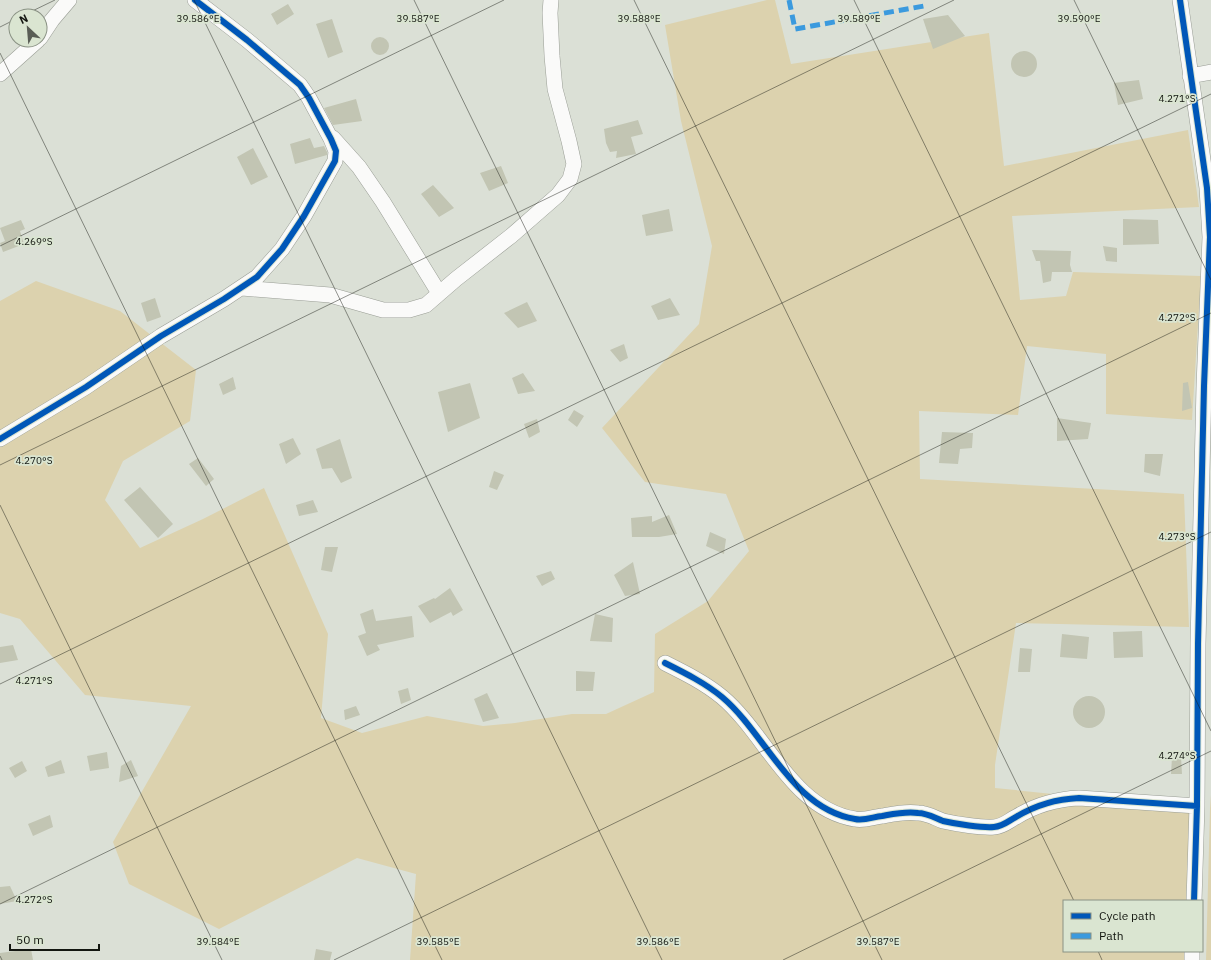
<svg xmlns="http://www.w3.org/2000/svg" width="1211" height="960" font-family="'IBM Plex Sans',sans-serif">
<style>
.green{fill:#dcd2ae}
.building{fill:#c2c5b3}
.lines{fill:none;stroke-linecap:round;stroke-linejoin:round}
.minor-casing{stroke:#999d95;stroke-width:16}
.minor{stroke:#fafaf9;stroke-width:15}
.quiet{stroke:#3b9ade;stroke-width:5;stroke-dasharray:10 5;stroke-linecap:butt}
.cycleway-casing{stroke:#dae5d1;stroke-width:8}
.cycleway{stroke:#0057b8;stroke-width:6}
.ticks{fill:none;stroke:#131610;stroke-width:1;stroke-opacity:0.45}
.ticks-label{font-size:10px;text-anchor:middle;fill:#131610;stroke:#dae5d1;stroke-width:3.5;stroke-linejoin:round;paint-order:stroke}
</style>
<rect width="100%" height="100%" fill="#dbe0d6"/>
<!-- green -->
<path class="green" d="M767,0H775L791,64L989,33L1004,166L1188,130L1199,207L1012,216L1020,300L1066,296L1073,272L1201,276L1192,420L1106,414V354L1027,346L1018,415L919,411L920,479L1184,494L1189,627L1016,623L995,765V788L1190,808L1186,901H1064V951H1184V960H410L416,874L357,858L219,929L129,884L113,842L191,706L85,695L20,619L0,613V301L36,281L120,311L196,370L190,421L123,461L105,500L140,548L203,519L264,488L328,634L321,718L362,733L427,716L483,726L515,723L572,714H606L654,692L655,634L708,601L749,551L726,494L645,482L602,428L699,324L712,246L681,121L665,25Z
M1211,795V960H1206L1210,809Z"/>
<!-- building -->
<path class="building" d="M288,4L294,14L277,25L271,14Z
M948,15L965,36L933,49L923,19Z
M332,19L343,52L328,58L316,24Z
M371 46a9 9 0 1 1 18 0a9 9 0 1 1-18 0Z
M1011 64a13 13 0 1 1 26 0a13 13 0 1 1-26 0Z
M1139,80L1143,99L1118,105L1114,83Z
M356,99L362,121L333,125L324,108Z
M638,120L643,134L631,137L636,154L616,158L617,151L610,152L606,143L604,129Z
M310,138L314,148L324,146L327,152V155L295,164L290,144Z
M253,148L268,177L251,185L237,157Z
M501,166L508,183L489,191L480,173Z
M433,185L454,208L439,217L421,194Z
M669,209L673,231L646,236L642,215Z
M1123,219L1158,220L1159,244L1123,245Z
M21,220L25,229L20,231L24,244L3,252L0,243L5,241L0,228Z
M1103,246L1117,248V262L1106,261Z
M1032,250L1071,251L1070,265L1072,272H1052L1051,281L1043,283L1040,261H1036Z
M155,298L161,317L147,322L141,303Z
M670,298L680,315L658,320L651,306Z
M527,302L537,321L518,328L504,313Z
M624,344L628,358L620,362L610,350Z
M523,373L535,391L518,394L512,378Z
M233,377L236,389L223,395L219,384Z
M1188,382L1192,408L1182,411L1183,383Z
M470,383L480,418L448,432L438,392Z
M574,410L584,416L577,427L568,420Z
M1057,418L1091,423L1088,439L1057,441Z
M537,419L540,432L529,438L524,424Z
M942,432L973,433L972,448L960,449L958,464L939,463Z
M293,438L301,454L286,464L279,444Z
M340,439L352,478L341,483L332,468L322,469L316,449Z
M1145,454H1163L1160,476L1144,472Z
M198,458L214,479L206,486L189,464Z
M494,471L504,475L497,490L489,487Z
M140,487L173,524L158,538L124,500Z
M313,500L318,512L299,516L296,505Z
M669,515L677,534L659,537H632L631,518L652,516V522Z
M710,532L726,539L724,554L706,546Z
M325,547H338L332,572L321,570Z
M633,562L640,594L625,596L614,575Z
M551,571L555,579L542,586L536,576Z
M450,588L463,610L453,616L451,612L430,623L418,606L434,598L435,599Z
M373,609L376,621L412,616L414,637L377,645L380,650L367,656L358,636L366,633L360,614Z
M595,614L613,618L612,642L590,641Z
M1142,631L1143,657L1114,658L1113,632Z
M1062,634L1089,637L1087,659L1060,657Z
M13,645L18,660L0,663V647Z
M1020,648L1032,649L1030,672H1018Z
M576,671L595,672L593,691H576Z
M408,688L411,700L401,704L398,691Z
M487,693L499,718L483,722L474,699Z
M1073 712a16 16 0 1 1 32 0a16 16 0 1 1-32 0Z
M356,706L360,715L345,720L344,710Z
M107,752L109,768L90,771L87,756Z
M1181,756L1182,774H1171L1172,757Z
M61,760L65,773L48,777L45,767Z
M131,760L138,776L119,782L121,766Z
M22,761L27,771L15,778L9,768Z
M50,815L53,827L33,836L28,824Z
M10,886L17,901L0,904V887Z
M31,949L33,960H0V953Z
M316,949L332,952L330,960H314Z"/>
<g class="lines">
<defs>
<path id="minor" d="M1180,0L1207,188L1210,237L1204,386L1198,644L1197,806L1194,901
M40,38L52,20L69,0
M0,74L38,40
M1190,76L1211,72
M333,138L359,167L383,202L439,293
M242,288L330,295L383,310H409L426,305L456,279L511,236L558,195L570,179L574,164L569,141L555,89L552,56L550,13L551,0
M0,439L86,387L161,336L224,299L257,277L282,249L304,216L335,161L336,151L331,139L309,98L300,85L247,40L195,0
M665,663C685,673 705,683 722,697C766,734 792,809 855,819C864,821 873,817 882,816C893,814 906,811 918,813C927,813 935,818 943,821C956,824 982,828 994,827C1004,826 1008,821 1016,817C1034,806 1057,799 1079,798L1197,806
M1192,960V951"/>
</defs>
<!-- minor casing -->
<use href="#minor" class="minor-casing"/>
<!-- minor -->
<use href="#minor" class="minor"/>
<!-- quiet -->
<path class="quiet" d="M789,0L795,29L924,6"/>
<defs>
<path id="cycleway" d="M1180,0L1207,188L1210,237L1204,386L1198,644L1197,806L1194,901
M0,439L86,387L161,336L224,299L257,277L282,249L304,216L335,161L336,151L331,139L309,98L300,85L247,40L195,0
M665,663C685,673 705,683 722,697C766,734 792,809 855,819C864,821 873,817 882,816C893,814 906,811 918,813C927,813 935,818 943,821C956,824 982,828 994,827C1004,826 1008,821 1016,817C1034,806 1057,799 1079,798L1197,806"/>
</defs>
<!-- cycleway casing -->
<use href="#cycleway" class="cycleway-casing"/>
<!-- cycleway -->
<use href="#cycleway" class="cycleway"/>
</g>
<!-- ticks -->
<path class="ticks" d="M194,0L662,960M414,0L882,960M634,0L1074,901M854,0L1211,731M1074,0L1211,280M22,16L55,0M0,27L16,19M0,53L442,960M0,246L504,0M0,465L954,0M0,505L222,960M0,684L1211,94M0,904L1211,313M1098,951L1102,960M0,956L2,960M334,960L1211,532M783,960L1211,751"/>
<g class="ticks-label">
<text x="198" y="22">39.586°E</text>
<text x="418" y="22">39.587°E</text>
<text x="639" y="22">39.588°E</text>
<text x="1079" y="22">39.590°E</text>
<text x="859" y="22">39.589°E</text>
<text x="1177" y="102">4.271°S</text>
<text x="34" y="245">4.269°S</text>
<text x="1177" y="321">4.272°S</text>
<text x="34" y="464">4.270°S</text>
<text x="1177" y="540">4.273°S</text>
<text x="34" y="684">4.271°S</text>
<text x="1177" y="759">4.274°S</text>
<text x="34" y="903">4.272°S</text>
<text x="218" y="945">39.584°E</text>
<text x="438" y="945">39.585°E</text>
<text x="658" y="945">39.586°E</text>
<text x="878" y="945">39.587°E</text>
</g>
<!-- legend -->
<rect x="1063" y="900" width="140" height="52" fill="#dae5d1" stroke="#8a9284"/>
<rect x="1071" y="913" width="20" height="6" fill="#0057b8" stroke="#8a9284"/>
<text x="1099" y="920" font-size="12" fill="#131610">Cycle path</text>
<rect x="1071" y="933" width="20" height="6" fill="#3b9ade" stroke="#8a9284"/>
<text x="1099" y="940" font-size="12" fill="#131610">Path</text>
<!-- north arrow -->
<g transform="translate(28 28) rotate(334)"><circle r="19" fill="#dae5d1" stroke="#8a9284"/>
<path d="M0-3L7 15L0 10L-7 15Z" fill="#595d55"/>
<text y="-6" font-size="11" font-weight="bold" text-anchor="middle" fill="#131610">N</text>
</g>
<!-- scale -->
<path d="M10 944v6h89v-6" fill="none" stroke="#131610" stroke-width="2"/>
<text x="16" y="944" font-size="12" fill="#131610" stroke="#dae5d1" stroke-width="3" paint-order="stroke">50 m</text>
</svg>
